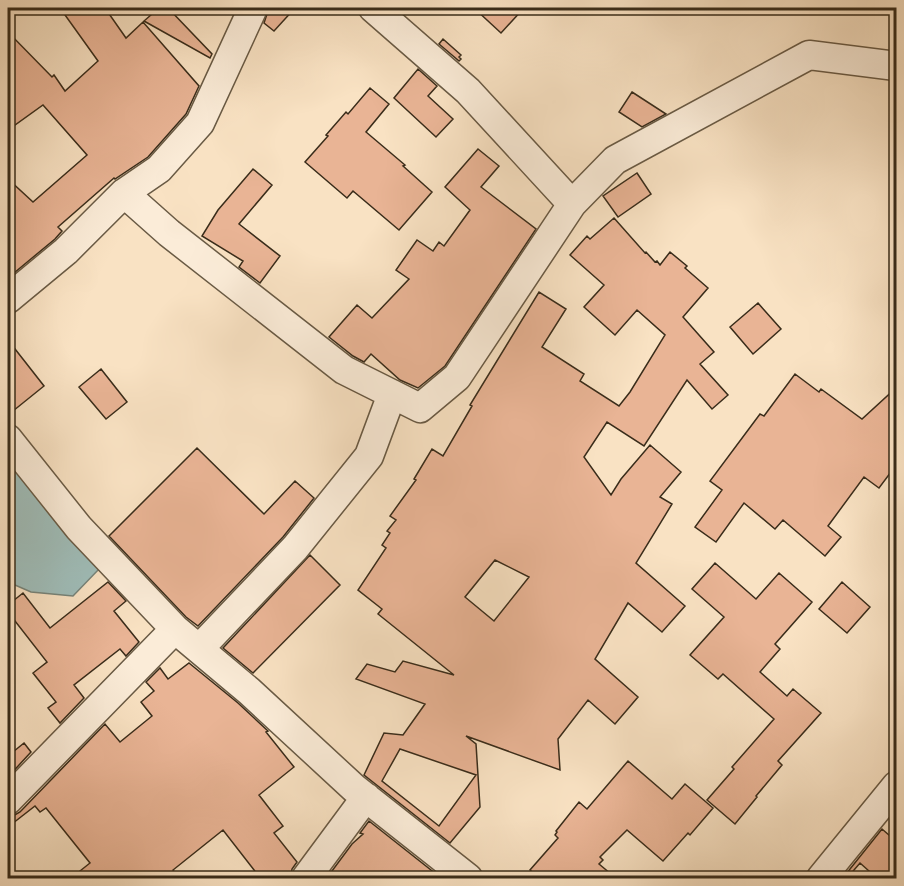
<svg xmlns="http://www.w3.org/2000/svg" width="904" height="886" font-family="'Sorts Mill Goudy',serif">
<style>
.water{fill:#9fbdb9;stroke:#768379;stroke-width:1.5}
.building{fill:#e9b495;stroke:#392c1a;stroke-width:1.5;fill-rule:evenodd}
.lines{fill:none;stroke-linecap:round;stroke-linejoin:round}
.street-casing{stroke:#695a44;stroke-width:31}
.street{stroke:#fbecd8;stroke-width:28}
</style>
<rect width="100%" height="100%" fill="#f9e2c3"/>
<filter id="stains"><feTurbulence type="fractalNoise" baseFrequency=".00333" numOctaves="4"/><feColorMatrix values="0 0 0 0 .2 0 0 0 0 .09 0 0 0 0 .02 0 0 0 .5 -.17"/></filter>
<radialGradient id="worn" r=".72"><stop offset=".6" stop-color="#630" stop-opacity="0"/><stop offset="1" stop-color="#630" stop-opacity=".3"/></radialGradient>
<!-- water -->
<path class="water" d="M8,450L100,568L73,596L31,592L8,582Z"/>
<!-- building -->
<path class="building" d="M60,8H105L126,38L143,22L199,86L186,114L148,157L115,179L114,178L58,227L62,231L55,239L8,278V179L33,202L87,155L43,105L8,130V32L52,77L54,75L65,91L98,61Z
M159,8H168L212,54L210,58L144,21Z
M269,8H295L274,31L264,23Z
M474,8H524L501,33Z
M443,39L461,55L459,57L461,59L459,61L439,44Z
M418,69L437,86L428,96L453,119L436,137L394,98Z
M370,88L389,104L366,132L405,165L403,166L432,192L399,230L353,191L347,198L305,162L328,136L326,135L346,112L348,114Z
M632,92L666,114L642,127L619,112Z
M478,149L499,166L481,187L536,229L445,366L418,388L400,380L371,354L364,362L353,356L329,337L357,305L372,318L409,279L396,270L417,240L433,251L439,242L444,246L470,210L445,187Z
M253,169L272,185L239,224L280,256L260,283L239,267L243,261L202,236L218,210Z
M637,173L651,194L618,217L603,196Z
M614,218L645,253L646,252L655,262L657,261L660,265L670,252L687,266L685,268L708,288L683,317L714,352L700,364L728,395L712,409L687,380L644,446L607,422L584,457L611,495L621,479L650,445L681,472L660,497L672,504L636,563L685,606L662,632L628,603L595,659L638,697L615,724L588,700L558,739L560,770L466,736L476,744L480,807L450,843L364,775L384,733L403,735L425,704L356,679L367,664L395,672L403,661L454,675L378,614L382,609L358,590L386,548L382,545L390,533L387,531L396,520L390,516L416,480L414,479L432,449L443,456L472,406L470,405L539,292L566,309L542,347L584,374L580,381L619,406L630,392L665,335L637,310L615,335L584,307L604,285L570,255L587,236L590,239ZM495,560L529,577L494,621L465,597ZM400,749L476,775L439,826L382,781Z
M758,303L781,329L753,354L730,327Z
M8,340L44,386L8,415Z
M101,369L127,402L106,419L79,387Z
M795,374L819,392L821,389L862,419L897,387V464L879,488L864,477L828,526L841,537L825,556L783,520L775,529L744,503L716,542L695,527L722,490L710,481L760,414L764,416Z
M197,448L264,514L295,481L314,498L283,537L198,626L186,617L109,536Z
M310,555L340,585L253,673L223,648Z
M715,563L756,599L779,573L812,602L775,644L780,649L760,672L787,696L793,689L821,713L778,761L782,765L756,796L757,797L735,824L707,800L734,769L732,767L774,719L723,674L718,679L690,655L724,617L692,589Z
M108,582L126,601L114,611L139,642L126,656L120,649L74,685L84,698L60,723L48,708L56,702L33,673L47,662L8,612V605L23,593L50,628Z
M842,582L870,607L847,633L819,609Z
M189,663L238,703L268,731L266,732L294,767L259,795L283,826L274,833L297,862L292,869L290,879H261L223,830L173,870L180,879H70L90,863L46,808L40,812L35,806L8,827V816H13L20,812L105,724L120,742L152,716L141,702L154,691L146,682L160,668L168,679Z
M24,743L31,752L8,777V756Z
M628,761L672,799L685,784L713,808L690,835L688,833L663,861L627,830L600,857L603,860L599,864L617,879H541L530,870L558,838L555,835L557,832L556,831L579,802L587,809Z
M369,821L436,874L430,879H326L352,844L363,834L360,833Z
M882,829L897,842V879H878L860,863L848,877L850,879H842Z"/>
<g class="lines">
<defs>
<path id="street" d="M373,8L468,91L572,204
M124,193L159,169L200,123L253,8
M8,299L66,251L124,193L169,233L344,370L420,408L457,377L572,204L615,160L809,55L896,66
M8,439L79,528L175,629L249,691L354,788L468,878
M199,649L295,548L369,456L392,394
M8,800L175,629
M306,878L366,797
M821,878L896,786"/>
</defs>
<!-- street casing -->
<use href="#street" class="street-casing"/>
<!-- street -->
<use href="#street" class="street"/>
</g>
<!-- margin -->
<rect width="904" height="886" fill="none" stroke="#f9e2c3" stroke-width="30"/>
<rect x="9" y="9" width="886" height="868" fill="none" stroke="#392c1a" stroke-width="3"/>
<rect x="15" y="15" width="874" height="856" fill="none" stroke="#392c1a" stroke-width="1.5"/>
<rect width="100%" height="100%" filter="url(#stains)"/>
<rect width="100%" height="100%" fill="url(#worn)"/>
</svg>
